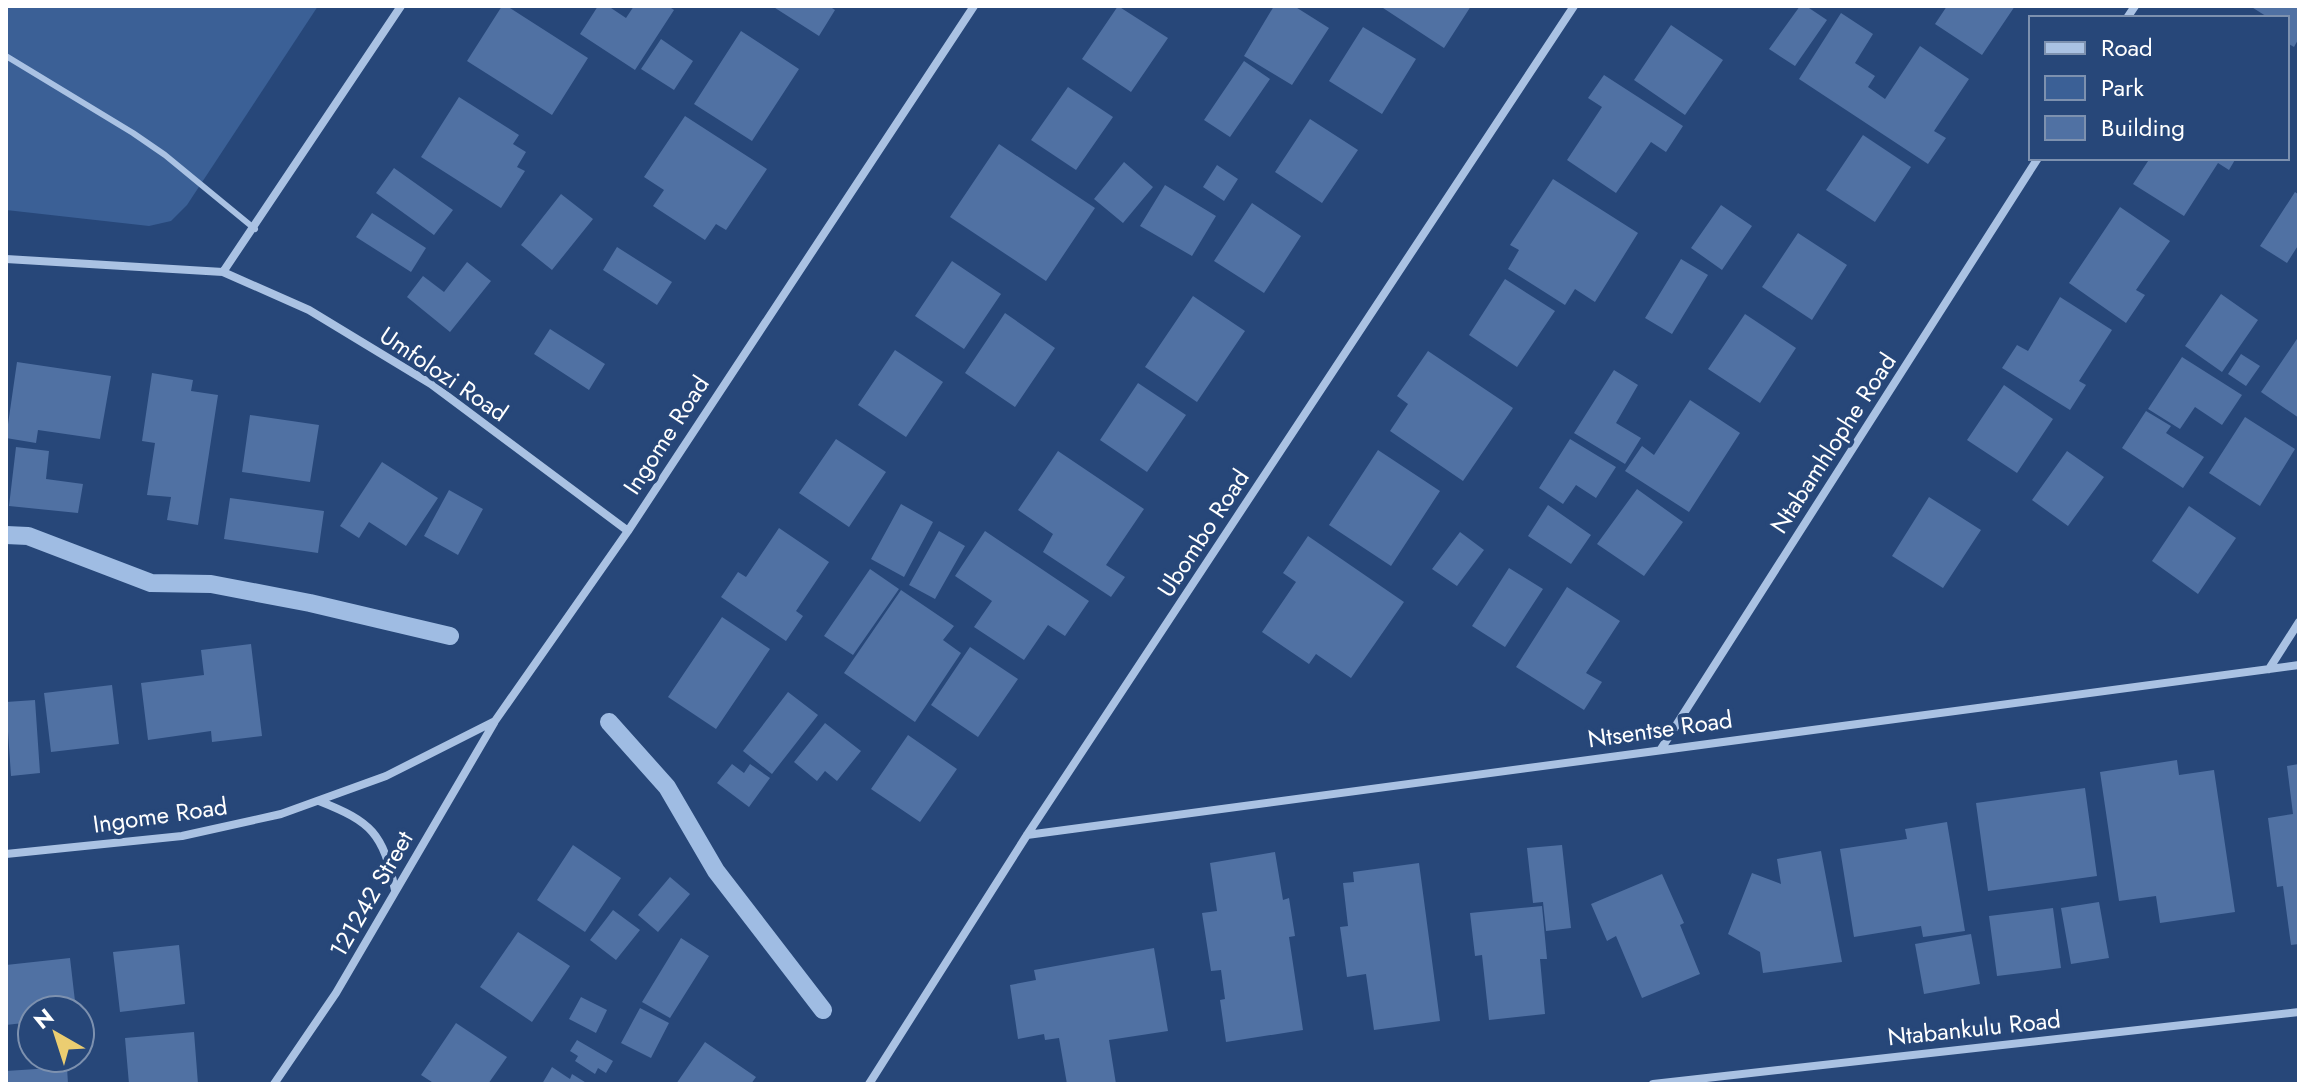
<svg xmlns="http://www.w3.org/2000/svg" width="2305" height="1090" font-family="Jost,sans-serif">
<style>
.green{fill:#3b6096}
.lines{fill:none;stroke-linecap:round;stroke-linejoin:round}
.stream{stroke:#9fbce3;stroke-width:18}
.building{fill:#5071a3}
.service{stroke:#aac2e3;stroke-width:6}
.minor{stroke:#aac2e3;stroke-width:8}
.labels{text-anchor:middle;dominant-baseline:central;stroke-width:8;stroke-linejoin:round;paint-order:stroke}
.street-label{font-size:24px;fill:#fff;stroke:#274779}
</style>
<rect width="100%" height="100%" fill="#274779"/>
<!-- green -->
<path class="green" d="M6,6H318L187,205L171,221L149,226L6,210Z"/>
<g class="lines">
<!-- stream -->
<path class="stream" d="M6,535L28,536L151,583L211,584L310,603L450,636
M609,722L667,787L716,871L823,1010"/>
</g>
<!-- building -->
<path class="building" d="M502,6H507L588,58L552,115L467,61Z
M598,6H608L626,18L634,6H668L674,10L635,70L580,34Z
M772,6H829L835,10L819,36Z
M1118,6L1168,38L1131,92L1082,59Z
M1274,6H1294L1329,28L1292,85L1244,56Z
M1380,6H1471L1444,48Z
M1800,6H1806L1827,20L1795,66L1769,49Z
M1947,6H2015L1982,55L1935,24Z
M2250,6H2299V38L2294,47L2287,43V18H2269Z
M1841,13L1873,34L1855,63L1875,76L1868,87L1885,99L1920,46L1969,79L1934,131L1946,138L1928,164L1799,79Z
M1671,25L1723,60L1685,115L1634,80Z
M1363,27L1416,59L1382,114L1329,81Z
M741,31L799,69L752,141L694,104Z
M661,39L693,61L674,90L641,69Z
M1244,61L1270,79L1230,137L1204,120Z
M1604,75L1683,126L1666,152L1651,142L1616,193L1567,160L1602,107L1588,98Z
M1068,87L1113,117L1076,170L1031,140Z
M459,97L519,135L513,144L526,152L517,167L525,171L501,208L421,157Z
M685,116L767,169L726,230L716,224L705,240L653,206L664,190L644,177Z
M1310,119L1358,150L1322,203L1275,172Z
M1863,135L1911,167L1875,222L1826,190Z
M999,144L1095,208L1046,281L950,217Z
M2150,158H2236L2229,170L2218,163L2184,216L2133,184Z
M1124,162L1153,187L1123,223L1094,199Z
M1217,165L1238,179L1224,201L1203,187Z
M394,168L453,210L434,235L376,193Z
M1553,179L1638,233L1595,302L1575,289L1565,305L1508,269L1519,250L1510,245Z
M1165,185L1216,216L1192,256L1140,226Z
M2295,192L2299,195V244L2287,263L2260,246Z
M561,194L593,219L552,270L521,245Z
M1252,203L1301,236L1264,293L1214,261Z
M1721,205L1752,226L1722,270L1691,248Z
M2120,207L2170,241L2136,290L2145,295L2126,323L2069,283Z
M372,213L426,248L411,272L356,237Z
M1798,233L1847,265L1812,320L1762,287Z
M617,247L672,282L657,305L603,270Z
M1681,259L1708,275L1672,334L1645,318Z
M952,261L1001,294L964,349L915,316Z
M467,262L491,281L450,332L407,297L423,276L444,292Z
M1505,279L1555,311L1517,367L1469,335Z
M2221,294L2258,320L2222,372L2185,346Z
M1193,296L1245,331L1197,402L1145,367Z
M2060,297L2112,330L2079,381L2086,385L2070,410L2002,368L2017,345L2028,351Z
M1005,313L1055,348L1015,407L965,373Z
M1745,314L1796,348L1760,403L1708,369Z
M550,329L605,364L589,390L534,354Z
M2299,336V418L2261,392Z
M895,350L943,382L906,437L858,405Z
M1428,351L1513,408L1463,481L1390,431L1408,404L1397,396Z
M2241,354L2260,366L2246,386L2228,374Z
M2182,357L2242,395L2222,425L2195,407L2180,429L2148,409Z
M17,362L111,376L100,439L38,430L36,443L6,438Z
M1614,370L1638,385L1616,423L1641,438L1625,464L1574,433Z
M152,373L193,380L191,391L218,395L198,525L167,520L171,497L147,495L155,443L142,441Z
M1138,383L1186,415L1147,472L1100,440Z
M2004,385L2053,419L2017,473L1967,440Z
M1690,400L1740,433L1689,512L1625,471L1642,446L1654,455Z
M2146,411L2171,426L2166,433L2204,457L2183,488L2122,448Z
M250,415L319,425L310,482L242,472Z
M2245,417L2295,449L2260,506L2209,473Z
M836,439L886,472L849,527L799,493Z
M1570,439L1616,467L1596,498L1576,485L1563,504L1539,488Z
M16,447L49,451L46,479L83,484L78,513L9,506Z
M1378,450L1440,491L1391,566L1329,525Z
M1058,451L1144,509L1106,565L1125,577L1111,597L1043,552L1053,534L1018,510Z
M2067,451L2104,477L2068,526L2032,500Z
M382,462L438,498L406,546L369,522L359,538L340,526Z
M1637,489L1683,522L1644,576L1597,544Z
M449,490L483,509L458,555L424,536Z
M1929,497L1981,530L1943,588L1892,556Z
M230,498L324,511L318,553L224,539Z
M901,504L933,522L904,577L871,559Z
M1548,505L1591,535L1571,564L1528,536Z
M2189,506L2236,538L2198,594L2152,561Z
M779,528L829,562L796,611L803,616L786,641L721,597L738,572L746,577Z
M939,531L965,546L935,599L909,585Z
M985,531L1089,601L1065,636L1048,625L1024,660L974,627L992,601L955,576Z
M1460,532L1484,550L1457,586L1432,569Z
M1308,536L1404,602L1351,678L1316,654L1309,664L1262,632L1296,582L1283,573Z
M1509,568L1543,589L1505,647L1472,626Z
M870,569L899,589L853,655L824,636Z
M1567,587L1620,621L1586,673L1602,682L1584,710L1516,667Z
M901,590L954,626L943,640L961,653L915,722L844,673Z
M722,617L770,649L716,729L668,697Z
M251,644L262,736L212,742L211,731L148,740L141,683L204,675L201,650Z
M970,647L1018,679L978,737L931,705Z
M112,685L119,744L51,752L44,693Z
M788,692L818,715L772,774L743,751Z
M35,700L40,773L11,776L6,702Z
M825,723L861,751L837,781L825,771L817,781L794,762Z
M908,735L957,769L920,822L871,789Z
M2177,760L2179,775L2214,770L2235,912L2160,923L2156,896L2119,901L2100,772Z
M732,764L744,773L750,764L770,778L749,807L717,783Z
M2299,764V944L2291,945L2283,886L2277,887L2268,818L2293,814L2287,766Z
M2085,788L2097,876L1988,891L1976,803Z
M1947,822L1965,931L1923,937L1921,926L1854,937L1840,849L1907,839L1905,829Z
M573,845L621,878L585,932L537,900Z
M1562,845L1571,928L1546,931L1543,902L1533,903L1527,848Z
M1821,851L1842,962L1763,973L1760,952L1728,934L1752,873L1781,884L1777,859Z
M1275,852L1283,900L1289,898L1295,936L1289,937L1303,1030L1226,1042L1220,1000L1225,999L1221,970L1211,971L1202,913L1217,911L1210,863Z
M1419,863L1440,1021L1374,1030L1366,974L1347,977L1340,927L1348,926L1343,883L1354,882L1353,872Z
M1662,874L1684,923L1680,925L1700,974L1642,998L1616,936L1607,941L1591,904Z
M670,877L690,894L658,932L638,915Z
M2099,902L2109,958L2071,964L2061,908Z
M1542,906L1547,959H1540L1545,1014L1489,1020L1482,955L1475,956L1470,913Z
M2053,908L2061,968L1997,976L1989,916Z
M613,910L640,930L616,960L590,940Z
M518,932L570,966L532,1022L480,987Z
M1971,934L1980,984L1924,994L1915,944Z
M681,938L709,956L670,1018L642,1002Z
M179,945L185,1004L120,1012L113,952Z
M1154,948L1168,1031L1109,1040L1116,1084H1067L1059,1038L1045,1040L1044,1034L1018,1039L1010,985L1036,980L1034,970Z
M70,958L76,1010H32V1022L6,1025V965Z
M581,997L607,1010L596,1033L569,1019Z
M640,1008L669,1023L651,1058L621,1043Z
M456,1023L507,1057L488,1084H435L421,1075Z
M194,1032L198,1084H129L125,1038Z
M577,1040L613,1061L606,1073L598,1068L595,1074L575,1061L578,1056L570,1051Z
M705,1042L756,1077L751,1084H676Z
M67,1067L68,1084H6V1071Z
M552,1067L570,1079L572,1074L588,1084H542Z"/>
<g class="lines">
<!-- service -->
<path class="service" d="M6,56L133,133L165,155L255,229"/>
<!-- minor -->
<path class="minor" d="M2127,18L2135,6
M6,259L223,272L309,310L431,384L628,531
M223,272L401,6
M2269,669L2299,622
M1661,749L2038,158
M319,801C372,822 383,833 395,890
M1027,835L2299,665
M6,854L182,836L281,814L386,776L495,721L628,531L974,6
M274,1084L336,993L494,723
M869,1084L1027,835L1574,6
M1653,1084L2299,1012"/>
</g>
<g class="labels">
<!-- street labels -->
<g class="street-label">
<text transform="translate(444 374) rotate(34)">Umfolozi Road</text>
<text transform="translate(666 435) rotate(-57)">Ingome Road</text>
<text transform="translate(1833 443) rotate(-57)">Ntabamhlophe Road</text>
<text transform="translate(1203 533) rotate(-57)">Ubombo Road</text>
<text transform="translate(1660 729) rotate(-8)">Ntsentse Road</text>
<text transform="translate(160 815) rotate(-8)">Ingome Road</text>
<text transform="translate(371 894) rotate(-60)">121242 Street</text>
<text transform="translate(1974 1028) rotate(-6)">Ntabankulu Road</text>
</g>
</g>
<!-- border -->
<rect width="2305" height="1090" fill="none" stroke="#ffffff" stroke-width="16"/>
<!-- legend -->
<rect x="2029" y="16" width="260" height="144" fill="#274779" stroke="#7d91af" stroke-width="2"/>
<rect x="2045" y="42" width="40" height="12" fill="#aac2e3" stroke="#7d91af" stroke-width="2"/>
<text x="2101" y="56" font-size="24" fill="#ffffff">Road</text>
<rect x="2045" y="76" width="40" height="24" fill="#3b6096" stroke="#7d91af" stroke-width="2"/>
<text x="2101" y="96" font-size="24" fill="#ffffff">Park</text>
<rect x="2045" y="116" width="40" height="24" fill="#5071a3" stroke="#7d91af" stroke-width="2"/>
<text x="2101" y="136" font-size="24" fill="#ffffff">Building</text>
<!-- north arrow -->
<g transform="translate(56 1034) rotate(321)"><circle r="38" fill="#274779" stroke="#7d91af" stroke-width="2"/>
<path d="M0-6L14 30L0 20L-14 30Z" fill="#ebcd71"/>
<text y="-12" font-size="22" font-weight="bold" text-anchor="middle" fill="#ffffff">N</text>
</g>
</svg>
